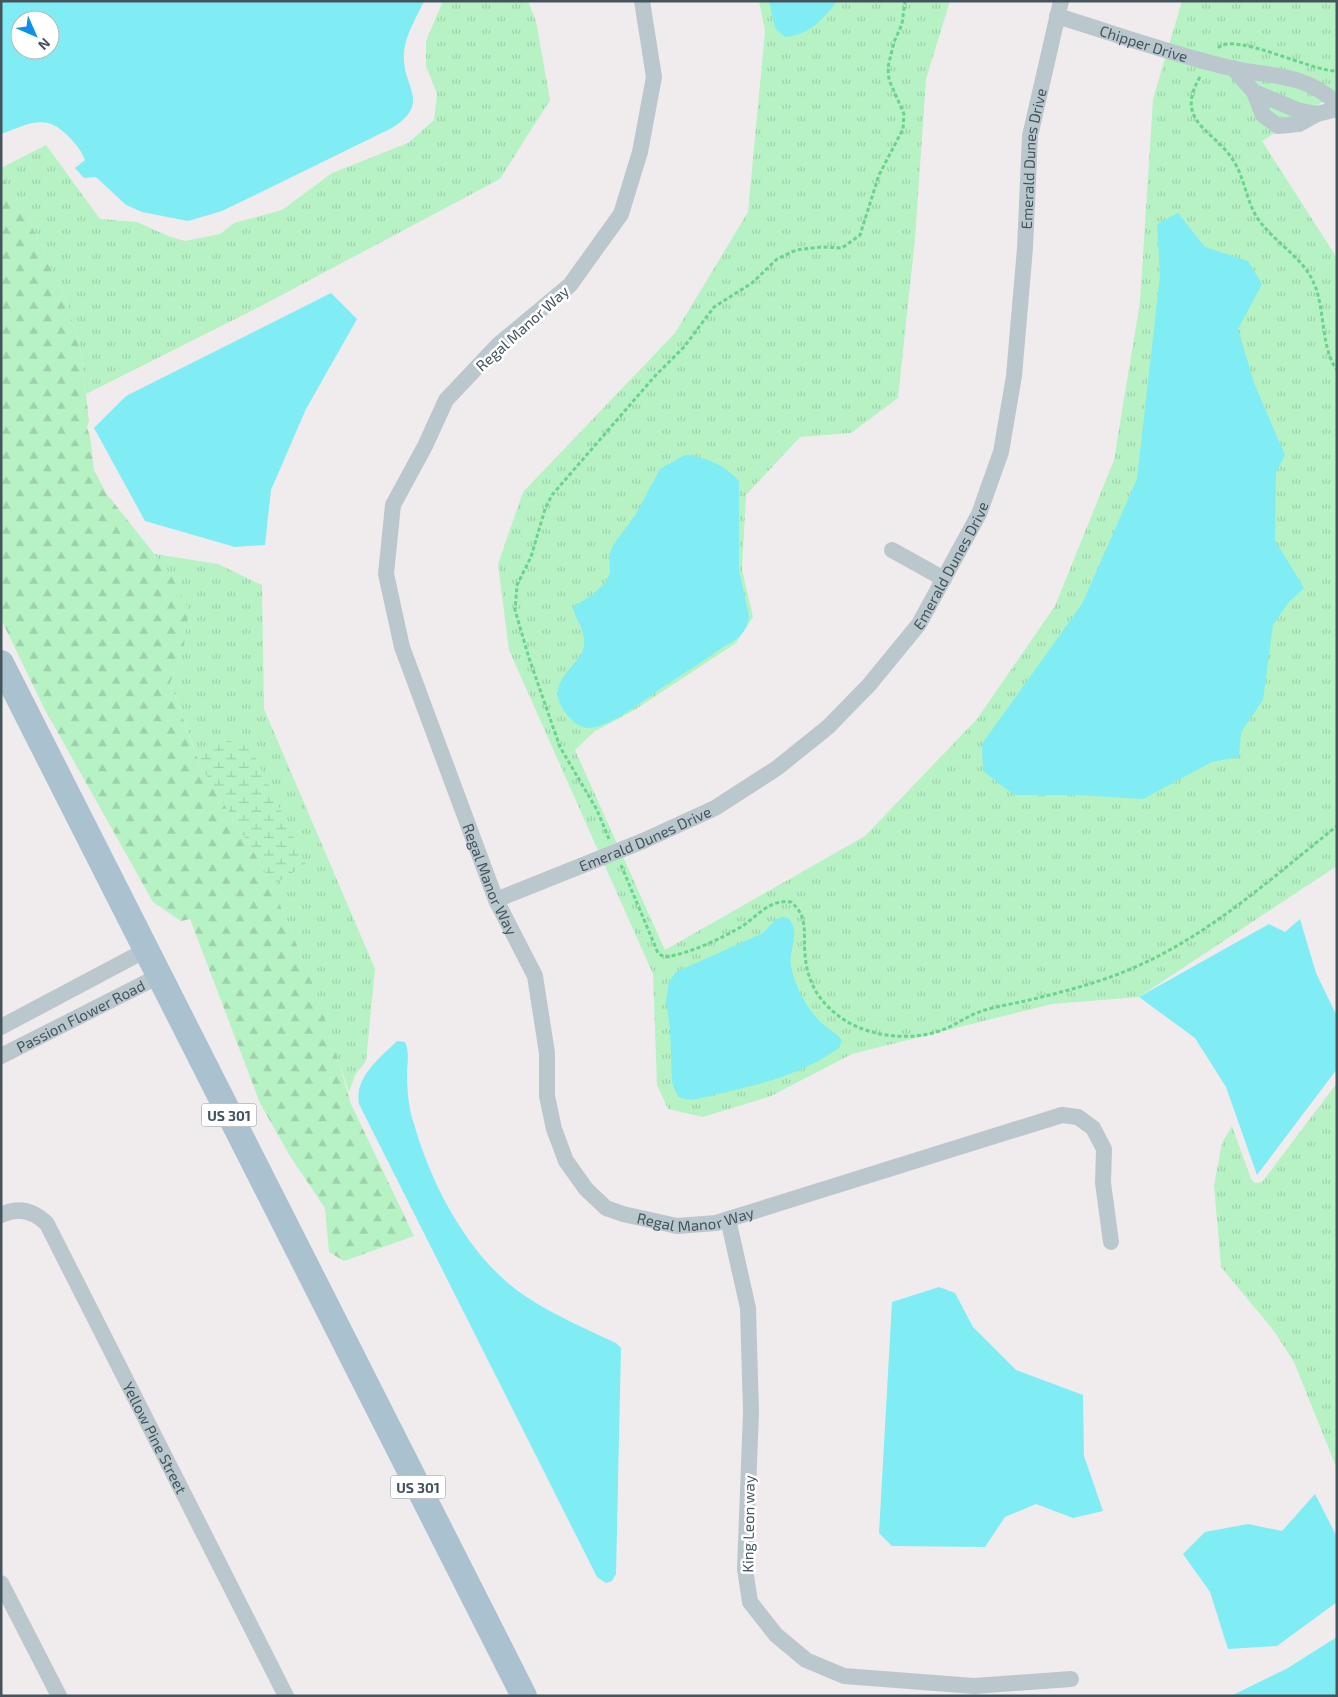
<svg xmlns="http://www.w3.org/2000/svg" width="1338" height="1697" font-family="'Exo 2',sans-serif">
<style>
.grass{fill:url(#grass-tufts)}
.forest{fill:url(#forest-firs)}
.wetland{fill:url(#wetland-marsh)}
.water{fill:#7fedf3;fill-rule:evenodd}
.lines{fill:none;stroke-linecap:round;stroke-linejoin:round}
.path{stroke:#6cd38f;stroke-width:3;stroke-dasharray:4 2.5;stroke-linecap:butt}
.minor{stroke:#bac8ce;stroke-width:16}
.primary{stroke:#aac2cf;stroke-width:26}
.labels{text-anchor:middle;dominant-baseline:central;stroke-width:5;stroke-linejoin:round;paint-order:stroke}
.shield{fill:#fff;stroke:#7c878d;stroke-width:1}
.shield-label{font-size:14px;font-weight:bold;fill:#44545c}
.street-label{font-size:15px;fill:#44545c;stroke:#fff}
</style>
<defs>
<pattern id="grass-tufts" width="24" height="20" patternUnits="userSpaceOnUse" patternTransform="scale(1.25)"><rect width="24" height="20" fill="#b6f2c4"/><path d="M3 7l-1-3M5 7V3M7 7l1-3M15 17l-1-3M17 17v-4M19 17l1-3" fill="none" stroke="#9ed1ab"/></pattern>
<pattern id="forest-firs" width="22" height="20" patternUnits="userSpaceOnUse" patternTransform="scale(1.25)"><rect width="22" height="20" fill="#b6f2c4"/><path d="M5 1l3.5 6h-7zM16 11l3.5 6h-7z" fill="#9ed1ab"/></pattern>
<pattern id="wetland-marsh" width="20" height="14" patternUnits="userSpaceOnUse" patternTransform="scale(1.25)"><rect width="20" height="14" fill="#b6f2c4"/><path d="M1 5h8M5 5V1M11 12h8M15 12V8" fill="none" stroke="#9ed1ab"/></pattern>
</defs>
<rect width="100%" height="100%" fill="#f0eced"/>
<!-- grass -->
<path class="grass" d="M443,1H528L536,21L550,100L500,179L261,306L86,394L81,352L68,305L29,220L1,174V168L46,145L100,219L137,222L168,236L185,241L220,234L234,223L282,210L332,173L408,143L434,120L437,94L426,66V41Z
M759,1H950L926,79L915,239L898,398L851,433L800,437L746,495L742,569L753,617L736,643L633,711L595,731L575,750L665,950L865,836L977,719L1055,606L1114,460L1140,302L1153,99L1182,1H1337V93L1262,141L1337,258V866L1139,997L1052,1004L852,1054L771,1096L703,1117L668,1109L657,1085L653,974L509,650L498,564L523,492L675,333L748,212L765,31Z
M155,554L218,564L262,585L264,709L375,969L366,1061L355,1075L349,1092L311,979L272,886L305,864L225,740L197,756L170,683L184,645Z
M1337,1083V1263L1335,1264L1337,1272V1469L1294,1362L1274,1331L1221,1267L1214,1185L1222,1143L1232,1126L1251,1179L1255,1183L1262,1182Z"/>
<!-- forest -->
<path class="forest" d="M1,174L29,220L68,305L81,352L89,421L87,428L90,436L94,470L106,493L171,575L189,610L184,645L170,683L200,765L263,867L272,886L311,979L335,1049L351,1104L414,1236L344,1261L329,1252L325,1208L290,1156L260,1103L190,919L181,921L153,902L44,708L1,619Z"/>
<!-- wetland -->
<path class="wetland" d="M225,740L250,746L306,864L272,886L263,867L200,765L197,756Z"/>
<!-- water -->
<path class="water" d="M1,1H424C417,17 405,35 404,53C401,87 433,102 392,128L222,211L188,221L142,212L126,205L96,177L84,178L75,168L85,160C81,150 76,144 69,137C46,112 29,124 1,134ZM20,20H50V50H20Z
M769,1H837C823,20 809,35 785,37L775,28Z
M1178,213L1205,247L1248,261L1262,284L1238,329L1254,383L1285,455L1276,473L1275,540L1304,588L1288,603L1273,625L1263,700L1241,732L1239,757L1212,762L1143,799L1079,795H1014L983,771L982,744L1082,604L1137,479L1160,276L1157,224Z
M331,293L357,319L306,409L271,490L265,545L235,547L145,521L94,428L126,396Z
M685,455C705,456 726,466 739,481V570L749,616C748,632 736,641 723,647C705,660 687,671 669,683C647,697 616,725 590,728C576,729 559,709 558,696C556,672 587,662 584,639C583,628 575,618 573,607L592,595L606,582L610,572L609,555L614,544L636,514L660,469Z
M782,917L788,918C802,933 788,949 791,966C795,987 808,1012 825,1026C831,1031 838,1034 842,1041L839,1048C795,1079 744,1088 692,1100L680,1098L675,1091L672,1081L670,1028L666,1002L669,982L676,972L763,933L775,920Z
M1300,919L1316,973L1336,1014L1337,1069L1257,1175L1226,1087L1195,1038L1139,997L1269,924L1285,932Z
M397,1041L405,1042C410,1054 407,1063 407,1076C407,1091 409,1110 414,1124C432,1187 470,1259 525,1296C554,1315 586,1329 616,1343L621,1348L616,1574L612,1581L606,1583L597,1577L359,1104C354,1077 380,1058 397,1041Z
M939,1287L955,1293L973,1327L1016,1370L1083,1395L1084,1456L1103,1511L1073,1518L1036,1504L1005,1517L985,1547L892,1546L879,1533L892,1302Z
M1315,1494L1337,1537V1602L1277,1646L1228,1649L1210,1592L1183,1554L1205,1532L1248,1524L1282,1531Z
M1337,1637V1696H1231L1286,1669Z"/>
<g class="lines">
<!-- path -->
<path class="path" d="M1218,48C1234,31 1312,72 1337,71
M1200,77C1172,125 1219,130 1237,167C1246,185 1248,207 1261,223C1278,245 1305,259 1315,286C1325,310 1321,349 1337,370
M609,839L597,810L560,747L529,658L515,610L517,585L531,557L545,509L552,495L655,376L684,347L714,307L752,283L777,259L796,250L821,247L842,248L860,235L879,175L903,129L904,114L889,80L888,67L894,42L902,24L905,1
M621,865L658,953L664,957C687,955 725,937 744,925C759,914 771,899 791,902C809,917 803,933 805,954C807,982 819,1003 843,1019C871,1038 916,1042 947,1028C960,1022 971,1014 985,1010C998,1006 1012,1004 1025,1001C1059,993 1094,984 1126,971C1207,938 1270,879 1337,826"/>
<!-- minor -->
<g class="minor">
<path id="s1" d="M642,1L654,77L640,152L621,214L570,285L498,345L446,400L425,446L393,505L386,574L402,647L496,900L535,976L547,1053V1096L554,1129L566,1161L586,1189L606,1208L623,1214L677,1226L716,1223L1062,1115L1078,1117L1093,1128L1104,1149L1103,1183L1111,1242"/>
<path id="s2" d="M1057,16C1113,33 1174,55 1231,68C1270,77 1306,73 1337,104"/>
<path d="M1233,68L1254,92L1297,110L1317,114L1337,109"/>
<path d="M1254,92L1263,115L1278,126L1299,124L1317,114"/>
<path d="M892,550L944,579"/>
<path id="s3" d="M496,900L643,841L715,808L777,768L828,727L869,685L919,624L979,514L1001,452L1014,376L1025,248L1030,136L1061,1"/>
<path d="M1,1027L146,950"/>
<path id="s4" d="M1,1056L159,976"/>
<path id="s5" d="M1,1215C19,1206 34,1211 47,1224L286,1696"/>
<path d="M728,1219L748,1308L751,1412L745,1569L750,1602L776,1635L806,1660L844,1676L974,1686L1071,1679"/>
<path d="M1,1583L59,1696"/>
</g>
<!-- primary -->
<path class="primary" d="M1,663L524,1696"/>
</g>
<g class="labels">
<!-- shield labels -->
<g class="shield">
<rect x="201.5" y="1103.5" width="55" height="23" rx="4"/>
<rect x="390.5" y="1475.5" width="55" height="23" rx="4"/>
</g>
<g class="shield-label">
<text x="229" y="1115">US 301</text>
<text x="418" y="1487">US 301</text>
</g>
<!-- street labels -->
<g class="street-label">
<text stroke="none"><textPath href="#s2" startOffset="91">Chipper Drive</textPath></text>
<text stroke="none"><textPath href="#s3" startOffset="1001">Emerald Dunes Drive</textPath></text>
<text transform="translate(522 328) rotate(-42)">Regal Manor Way</text>
<text stroke="none"><textPath href="#s3" startOffset="581">Emerald Dunes Drive</textPath></text>
<text stroke="none"><textPath href="#s3" startOffset="161">Emerald Dunes Drive</textPath></text>
<text stroke="none"><textPath href="#s1" startOffset="985">Regal Manor Way</textPath></text>
<text stroke="none"><textPath href="#s4" startOffset="89">Passion Flower Road</textPath></text>
<text stroke="none"><textPath href="#s1" startOffset="1435">Regal Manor Way</textPath></text>
<text stroke="none"><textPath href="#s5" startOffset="290">Yellow Pine Street</textPath></text>
<text transform="translate(748 1524) rotate(-89)">King Leon way</text>
</g>
</g>
<!-- border -->
<rect width="1338" height="1697" fill="none" stroke="#44545c" stroke-width="5"/>
<!-- north arrow -->
<g transform="translate(35 35) rotate(135)"><circle r="24" fill="#ffffff" stroke="#b4bbbe"/>
<path d="M0-4L9 19L0 12L-9 19Z" fill="#0a91ec"/>
<text y="-8" font-size="14" font-weight="bold" text-anchor="middle" fill="#44545c">N</text>
</g>
</svg>
